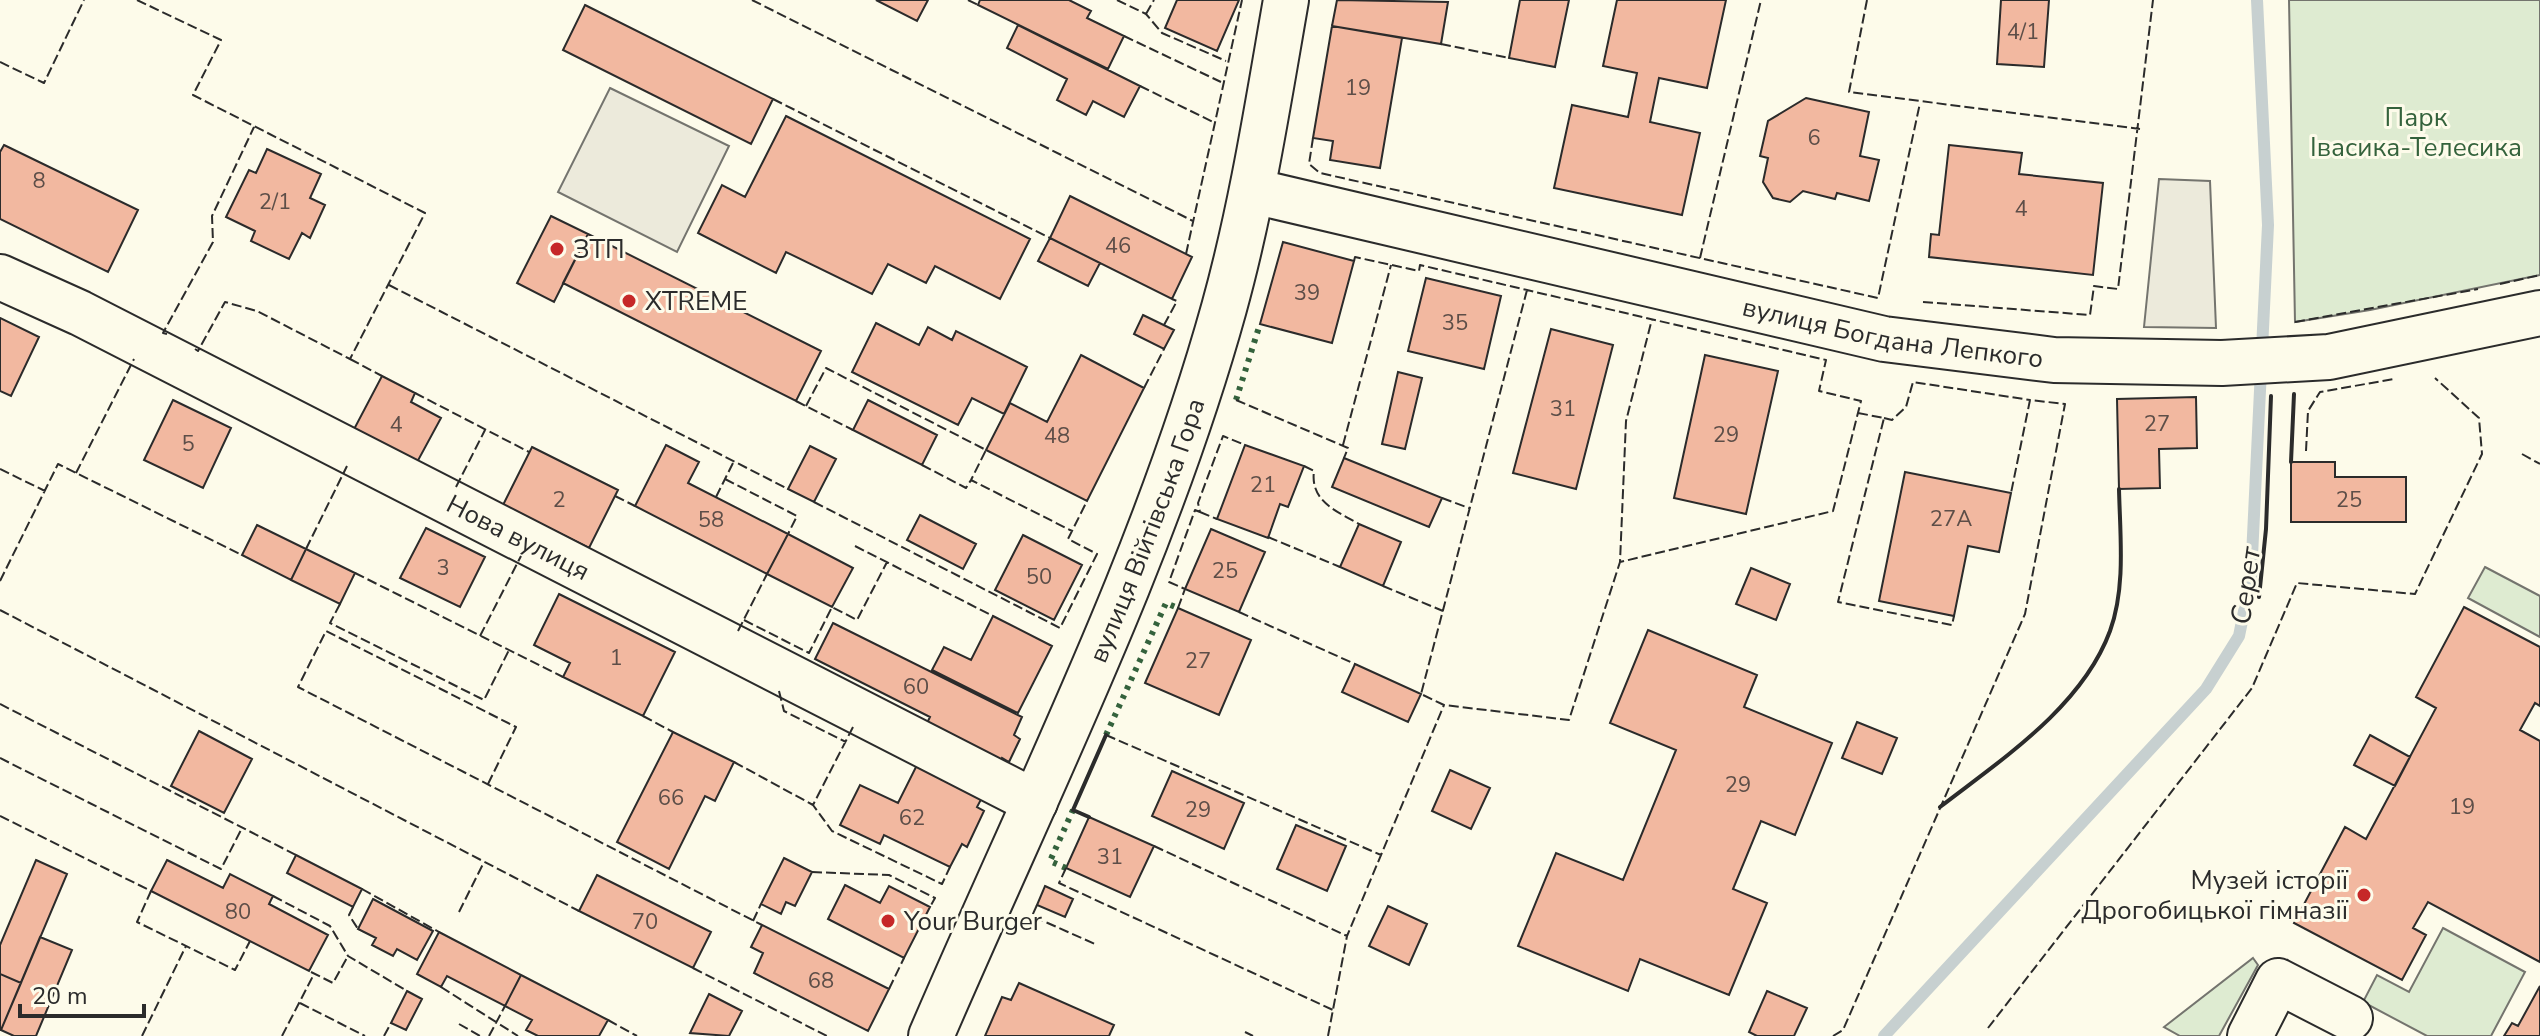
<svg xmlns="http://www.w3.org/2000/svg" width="2540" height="1036" font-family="'Nunito Sans',sans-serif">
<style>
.green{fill:#deebd1;stroke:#74746e;stroke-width:2}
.parking{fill:#eceadb;stroke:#74746e;stroke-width:2}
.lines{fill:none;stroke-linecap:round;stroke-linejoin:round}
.stream{stroke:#c7d0d0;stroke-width:12}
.building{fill:#f2b8a0;stroke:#2b2b2b;stroke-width:2}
.minor-casing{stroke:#2b2b2b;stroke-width:48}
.minor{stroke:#fdfbea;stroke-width:44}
.hedge{stroke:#34623c;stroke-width:6;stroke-dasharray:4 6;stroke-linecap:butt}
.fence{stroke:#2b2b2b;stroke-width:2;stroke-dasharray:10 4;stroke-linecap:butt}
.wall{stroke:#2b2b2b;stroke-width:4}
.poi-dot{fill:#c62828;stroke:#fdfbea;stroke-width:3}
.labels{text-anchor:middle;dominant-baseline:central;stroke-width:6;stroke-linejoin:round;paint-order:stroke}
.number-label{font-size:22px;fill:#5d4e48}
.park-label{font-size:26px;fill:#34623c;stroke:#fdfbea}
.poi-label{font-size:26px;fill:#2b2b2b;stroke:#fdfbea;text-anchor:start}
.street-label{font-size:26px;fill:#2b2b2b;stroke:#fdfbea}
.water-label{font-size:28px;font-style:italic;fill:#2b2b2b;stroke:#fdfbea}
</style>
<rect width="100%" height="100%" fill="#fdfbea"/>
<!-- green -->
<path class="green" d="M2289,0H2540V275L2370,310L2295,322Z
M2485,567L2540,596V637L2468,598Z
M2443,928L2525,972L2491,1036H2427L2363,1002L2377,975L2409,992Z
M2253,958L2258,965L2219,1036H2180L2164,1027Z"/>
<!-- parking -->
<path class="parking" d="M610,88L729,146L677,252L558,192Z
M2159,179L2210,181L2216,328L2144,327Z"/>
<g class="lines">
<!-- stream -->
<path class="stream" d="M1884,1036L2206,689L2239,636L2251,577L2268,225L2257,0"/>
</g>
<!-- building -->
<path class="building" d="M876,0H928L917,21Z
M980,0H1069L1091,11L1087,18L1124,36L1108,69L978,5Z
M1177,0H1239L1217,51L1165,28Z
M1337,0L1448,2L1441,44L1332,26Z
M1520,0H1569L1555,67L1509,58Z
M1617,0H1726L1707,88L1659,78L1650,122L1700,133L1682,215L1554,188L1572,105L1628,117L1637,73L1603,66Z
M2001,0H2049L2044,67L1997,64Z
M585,5L773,99L751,144L563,50Z
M1018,25L1140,86L1124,117L1093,101L1086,115L1057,100L1067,79L1007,48Z
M1332,26L1402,38L1380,168L1330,160L1333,141L1313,138Z
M1806,98L1869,112L1860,156L1879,160L1869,201L1837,193L1835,199L1803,191L1790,202L1773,198L1763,182L1768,158L1760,156L1768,121Z
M786,116L1030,239L1000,299L935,266L926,283L888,264L872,294L786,252L776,273L698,233L722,185L745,197Z
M4,145L138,210L108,272L0,219V152Z
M1949,145L2022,153L2019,174L2103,183L2093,275L1929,257L1931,234L1939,235Z
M267,149L321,174L310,198L325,205L310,238L302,233L289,259L251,241L255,231L226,217L249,170L256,173Z
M1070,196L1192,257L1172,299L1050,238Z
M551,216L588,234L554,302L517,283Z
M588,234L821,351L796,401L563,283Z
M1050,238L1100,263L1088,286L1038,261Z
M1283,242L1354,261L1332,343L1260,324Z
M1426,278L1501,296L1484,369L1408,351Z
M1143,315L1174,330L1164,349L1134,334Z
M0,318L39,337L11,396L0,391Z
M876,323L919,345L928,327L952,340L956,331L1027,367L1004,414L972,398L958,425L852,372Z
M1551,329L1613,345L1576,489L1513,473Z
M1081,355L1144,388L1087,501L986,450L1010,403L1047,422Z
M1705,355L1778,371L1746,514L1674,498Z
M1398,372L1422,378L1405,449L1382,444Z
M382,376L415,393L411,402L441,418L415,466L352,433Z
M2196,397L2197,448L2159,449L2160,488L2119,489L2117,399Z
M173,400L231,428L203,488L144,460Z
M868,400L937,435L922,465L853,430Z
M666,445L699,462L688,483L788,534L767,574L635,506Z
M1245,445L1304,466L1288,507L1280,504L1268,538L1217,519Z
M810,446L836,459L814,502L788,489Z
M532,447L618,490L589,548L503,505Z
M1344,458L1442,498L1429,527L1332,487Z
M2291,462H2335V477H2406V522H2291Z
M1905,472L2011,493L1999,552L1968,546L1954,616L1879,601Z
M920,515L976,544L963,569L907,540Z
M1359,524L1401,542L1383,586L1340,567Z
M257,525L306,549L291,580L242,555Z
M426,528L485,557L460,607L400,578Z
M1211,529L1265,552L1239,612L1185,589Z
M788,534L853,568L832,607L767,574Z
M1023,535L1082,565L1054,620L995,590Z
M306,549L355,573L340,604L291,580Z
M1751,568L1790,584L1776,620L1736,604Z
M559,594L675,652L643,716L563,677L570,663L534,645Z
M2464,607L2540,647V706L2535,703L2520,730L2540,741V962L2428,902L2413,928L2426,935L2402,980L2294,923L2345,827L2366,839L2436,708L2416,697Z
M1178,608L1251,640L1219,715L1145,683Z
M993,616L1052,646L1018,713L932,670L944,647L971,660Z
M833,623L1022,717L1014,735L1020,739L1009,762L1002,758L995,773L921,735L930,717L815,659Z
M1648,630L1757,675L1744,707L1832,743L1795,835L1761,821L1733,889L1767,903L1729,995L1640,959L1628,991L1518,946L1556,853L1623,880L1676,750L1610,723Z
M1355,664L1421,694L1408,722L1342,692Z
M1857,722L1897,738L1882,774L1842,758Z
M199,731L252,759L224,813L171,786Z
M673,732L734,762L715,801L705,796L669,869L617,842Z
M2370,735L2410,757L2395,786L2354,765Z
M922,755L987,788L977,807L984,811L967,847L962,844L950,867L884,835L880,844L840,825L860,785L898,803Z
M1450,770L1490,788L1471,829L1432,811Z
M1172,771L1244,803L1224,849L1152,816Z
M1089,817L1154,846L1130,897L1066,868Z
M1296,825L1346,846L1327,891L1277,869Z
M296,855L362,889L353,907L287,873Z
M784,858L812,872L795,906L786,902L781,914L761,904Z
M36,860L67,874L21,983L0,974V945Z
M167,860L223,888L230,874L273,896L269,904L328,935L309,971L151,891Z
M597,875L711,932L693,968L579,911Z
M845,885L880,903L889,886L930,907L904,958L828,919Z
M1045,886L1073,899L1065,917L1037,905Z
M373,899L433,931L417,960L397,949L393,956L372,945L376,938L358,929Z
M1388,906L1427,924L1409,965L1369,946Z
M762,925L889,989L868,1031L754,973L763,953L751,947Z
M439,932L521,975L505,1006L447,976L441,987L417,974Z
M40,937L72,950L36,1036H14L1,1030Z
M0,974L21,983L1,1030H0Z
M521,975L608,1020L599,1036H538L526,1030L532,1020L505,1006Z
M1019,983L1114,1025L1109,1036H985L1002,997L1011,1000Z
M2540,986V1036H2504L2512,1023L2518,1026Z
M407,991L422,999L406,1030L391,1023Z
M1767,991L1807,1008L1794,1036H1757L1749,1032Z
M709,994L742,1011L729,1036L690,1033Z"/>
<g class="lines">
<defs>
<g id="minor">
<path id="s1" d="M1253,191L1884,339L2054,360L2222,363L2329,357L2540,313"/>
<path id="s2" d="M0,277L80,313L1035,802"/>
<path id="s3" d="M931,1036C1034,796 1154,560 1224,308C1252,207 1268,103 1286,0"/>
<path d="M2250,1036L2278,981L2350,1018"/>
</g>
</defs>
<!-- minor casing -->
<use href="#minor" class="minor-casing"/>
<!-- minor -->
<use href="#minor" class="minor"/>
<!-- hedge -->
<path class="hedge" d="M1236,400L1260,324
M1106,735L1166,603L1178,608
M1066,868L1050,861L1073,810"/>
<!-- fence -->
<path class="fence" d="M137,0L221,40L193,95L425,213L350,359L257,311L225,302L198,351L195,349
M752,0L1193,221
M968,0L978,5
M1117,0L1146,14L1162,33L1226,61
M1867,0L1849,92L2140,129
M1146,14L1154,0
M1124,36L1221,82
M1441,44L1509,58
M0,62L44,83L84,0
M1140,86L1213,122
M773,99L1050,238
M1313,138L1309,164L1320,173L1878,298L1920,103
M1186,254L1242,0
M1700,258L1761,0
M1354,261L1355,257L1419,271L1420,265L1826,360L1819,391L1861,401L1833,511L1620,562
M2500,284L2540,275
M389,285L788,489
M1527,290L1421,694L1444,705L1569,720L1620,562L1626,421L1652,319
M1923,302L2090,315L2094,286L2118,289L2153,0
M2295,322L2478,289
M1164,325L1177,301L1172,299
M167,334L163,333L213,242L212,216L254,127
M350,359L382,376
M1144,388L1164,349
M415,393L529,452
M1236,400L1348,448L1344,458
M796,401L853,430
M806,406L826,368L986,450L971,480
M1858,413L1884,418L1838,602L1952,625L1954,616
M1884,418L1892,420L1906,407L1913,382L2030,400
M1343,445L1391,265
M2306,451L2308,411L2320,392L2394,379
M2522,454L2540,464
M922,465L966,488L971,480L1072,531
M1304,466L1314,471C1310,501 1336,511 1359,524
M0,469L45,491
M76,473L134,359
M725,479L797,516L788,534
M456,487L485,430
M615,496L635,506
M716,497L734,461
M1442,498L1469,508
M814,502L1060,628L1097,554L1068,539L1087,501
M1200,512L1217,519
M1268,537L1340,567
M855,546L993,616
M306,549L347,466
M355,573L563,677
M0,581L58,464L242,555
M1383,586L1443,611
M340,604L330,623L484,700L509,650
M1178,608L1185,589L1169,582L1195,510L1200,512L1198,503L1223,436L1245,445
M0,610L579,911
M1239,612L1355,664
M744,620L809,653L832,607L857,620L887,562
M738,631L767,574
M480,636L521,556
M779,691L784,711L846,742
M0,704L296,855
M643,716L673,732
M853,727L813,805L832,831L942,884L950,867
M1106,735L1381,855
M0,758L221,869L242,828
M734,762L813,805
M488,784L516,727L326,631L298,687L762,925
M0,816L151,891L137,922L235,970L250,941
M1154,846L1347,936
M1066,868L1059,883L1333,1010
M812,872L889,875L935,898L930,907
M362,889L439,932
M273,896L330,926L348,956L407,991
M1037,905L1032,916L1095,944
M353,907L349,915L358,929
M459,912L484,862
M753,921L761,904
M693,968L827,1036
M311,972L333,983L348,956
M441,987L518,1036
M889,989L904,958
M300,1003L365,1036
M608,1020L637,1036
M459,1024L480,1036
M1988,1028L2252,688L2297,583L2415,594L2482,454L2479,418L2435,378
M1245,1032L1253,1036
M142,1036L186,946
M282,1036L314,974
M384,1036L391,1023
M489,1036L505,1006
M1328,1036L1347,936L1444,705
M1833,1036L1843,1030L2025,614L2065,404L2030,400L2011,493"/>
<!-- wall -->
<path class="wall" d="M2291,462L2294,394
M2259,597L2266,529L2271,396
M1940,807C2002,759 2082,707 2110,631C2126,587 2120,535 2119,489
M1089,817L1073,810L1106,735"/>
</g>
<!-- markers -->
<g class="poi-dot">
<circle cx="557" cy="249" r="8"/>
<circle cx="629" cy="301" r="8"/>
<circle cx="2364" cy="895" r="8"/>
<circle cx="888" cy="921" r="8"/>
</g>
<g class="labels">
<!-- number labels -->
<g class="number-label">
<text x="2023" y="32">4/1</text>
<text x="1358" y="88">19</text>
<text x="1814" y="138">6</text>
<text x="39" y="181">8</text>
<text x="275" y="202">2/1</text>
<text x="2021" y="209">4</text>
<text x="1118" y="246">46</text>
<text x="1307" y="293">39</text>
<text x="1455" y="323">35</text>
<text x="1563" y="409">31</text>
<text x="2157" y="424">27</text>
<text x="396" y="425">4</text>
<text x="1726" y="435">29</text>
<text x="1057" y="436">48</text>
<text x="188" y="444">5</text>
<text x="1263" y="485">21</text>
<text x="559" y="500">2</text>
<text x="2349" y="500">25</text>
<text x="1951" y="519">27А</text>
<text x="711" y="520">58</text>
<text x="443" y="568">3</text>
<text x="1225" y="571">25</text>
<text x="1039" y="577">50</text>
<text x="616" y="658">1</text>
<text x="1198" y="661">27</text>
<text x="916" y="687">60</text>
<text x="1738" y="785">29</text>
<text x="671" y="798">66</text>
<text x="2462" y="807">19</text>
<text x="1198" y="810">29</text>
<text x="912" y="818">62</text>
<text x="1110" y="857">31</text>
<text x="238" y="912">80</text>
<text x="645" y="922">70</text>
<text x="821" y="981">68</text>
</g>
<!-- park labels -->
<g class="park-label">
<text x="2416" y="117">Парк<tspan x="2416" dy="30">Івасика-Телесика</tspan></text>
</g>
<!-- poi labels -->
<g class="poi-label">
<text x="573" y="249">ЗТП</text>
<text x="645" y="301">XTREME</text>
<text x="2348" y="880" text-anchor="end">Музей історії<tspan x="2348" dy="30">Дрогобицької гімназії</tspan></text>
<text x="904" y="921">Your Burger</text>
</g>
<!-- street labels -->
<g class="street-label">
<text stroke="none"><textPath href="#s1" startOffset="656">вулиця Богдана Лепкого</textPath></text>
<text stroke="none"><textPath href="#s3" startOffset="550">вулиця Війтівська Гора</textPath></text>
<text stroke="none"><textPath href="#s2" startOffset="580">Нова вулиця</textPath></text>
</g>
<!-- water labels -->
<g class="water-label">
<text transform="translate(2246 586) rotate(-82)">Серет</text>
</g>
</g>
<!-- scale -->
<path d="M20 1004v12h124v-12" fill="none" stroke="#2b2b2b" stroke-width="4"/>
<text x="32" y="1004" font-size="24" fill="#2b2b2b" stroke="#fdfbea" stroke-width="6" paint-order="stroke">20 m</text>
</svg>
